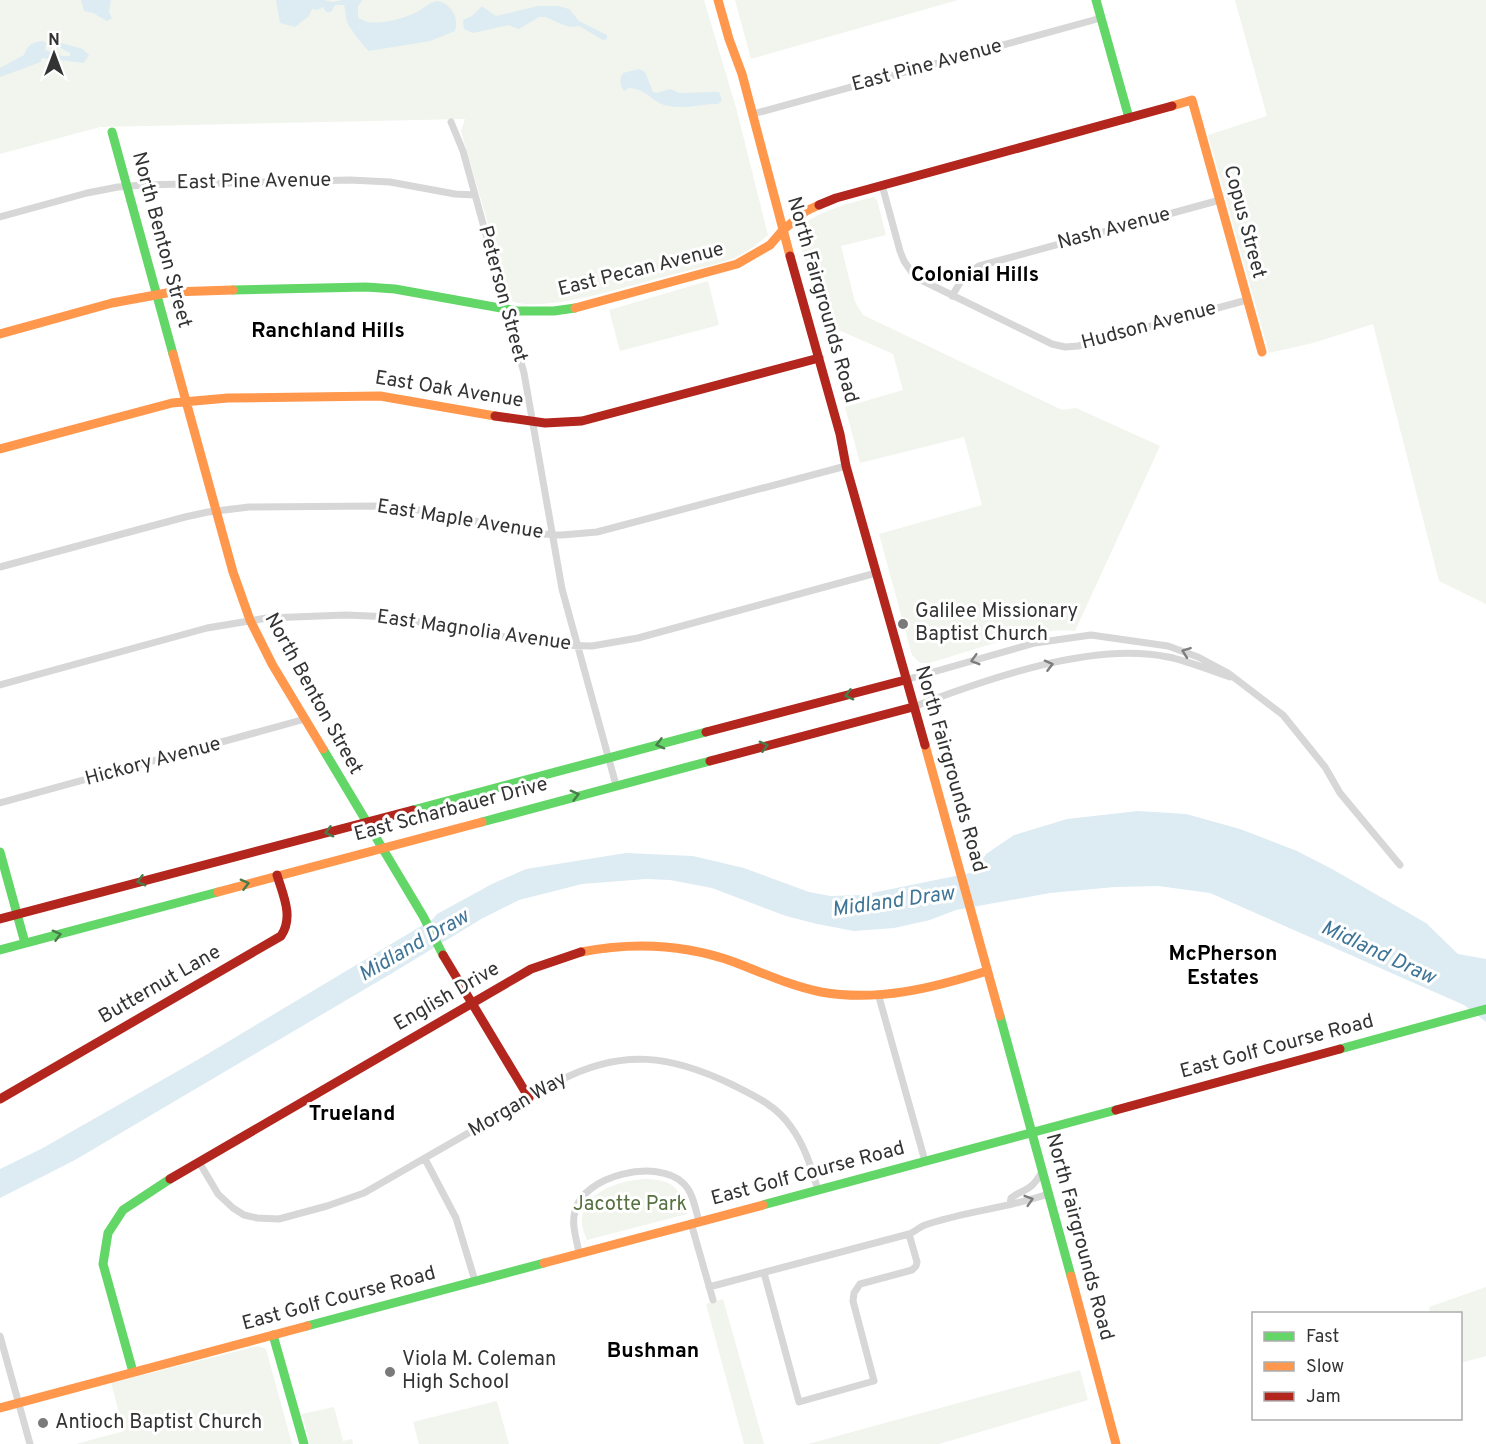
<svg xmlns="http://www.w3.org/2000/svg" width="1486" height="1444" font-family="Overpass,sans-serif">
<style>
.green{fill:#f1f5ed}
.water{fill:#ddebf3}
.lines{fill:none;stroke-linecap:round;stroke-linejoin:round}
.street{stroke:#d7d7d7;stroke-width:7}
.fast{stroke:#63d668;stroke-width:9}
.slow{stroke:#ff974d;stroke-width:9}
.jam{stroke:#b3261e;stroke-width:9}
.oneway{stroke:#7d7d7d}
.oneway2{stroke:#497c4b}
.poi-dot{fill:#7a7a7a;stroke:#fff;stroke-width:2}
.labels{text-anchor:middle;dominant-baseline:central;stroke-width:6;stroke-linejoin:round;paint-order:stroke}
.street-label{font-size:20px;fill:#333;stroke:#fff}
.poi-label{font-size:20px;fill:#333;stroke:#fff;text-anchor:start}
.park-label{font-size:20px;fill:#56703f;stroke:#fff}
.neighbourhood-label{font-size:21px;font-weight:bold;fill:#000;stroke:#fff}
.water-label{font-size:21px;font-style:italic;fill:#3f7597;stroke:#fff}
</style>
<rect width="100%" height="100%" fill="#fff"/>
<!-- green -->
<path class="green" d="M0,0H704L737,111L768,235C758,244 747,252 734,258C714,266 692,269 671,275C639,283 538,316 510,300L461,131L465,119L100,127L0,154Z
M735,0H958L751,59Z
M1235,0H1486V604L1439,581L1373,324L1313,343L1269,353L1208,135L1267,116Z
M873,197L877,200L886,235L841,246L855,302L863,315L1062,410L1076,408L1160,446L1075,631C1037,626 969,652 929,663H920L912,655L879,534L982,505L964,437L860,463L845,407L903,390L893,354L823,323L797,233L798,227C824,210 842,205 873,197Z
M708,281L719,325L620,351L609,310Z
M649,1179C675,1181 680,1189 687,1214L587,1240C584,1233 581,1225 582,1217C587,1189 625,1179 649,1179Z
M1486,1287V1356L1461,1363L1460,1314L1430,1313L1429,1307Z
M723,1299L764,1444H744L706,1304Z
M258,1346L266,1349L292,1444H76L124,1431L111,1383Z
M1080,1370L1088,1400L939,1444H808Z
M497,1401L509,1444H419L413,1422Z
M334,1407L343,1441L352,1439L353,1444H310L302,1414Z"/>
<!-- water -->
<path class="water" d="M81,0H111L109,12L112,18L107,21L93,13L84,11Z
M276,0H324L332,2L343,0H362L358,7V17C370,29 403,19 417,12C424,8 430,2 438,1C452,5 459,17 455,31L430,41L369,51C364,47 351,30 348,24C345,19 346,11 344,5H335L331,12H326L323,7L317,10L312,9L309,16L295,27L280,23Z
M482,6L496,16L538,6H558L569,9L579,21L607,35V39L603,40L579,26L570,27L561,24L546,17H539L519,29L508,25L473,33L464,29L463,20L472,16Z
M43,41L46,43L45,50L62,56H70V53L55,45L58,42L83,49L89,55L84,63L42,58L41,62L0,77V68L24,55C27,45 33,42 43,41Z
M639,69L645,72L653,92L657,93L670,89L680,93L716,92H719L722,100L718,104H713C700,105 682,109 669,106C653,104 648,89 629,88L624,91C620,85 619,79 623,73Z
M1138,811L1186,814L1240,829L1297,851L1332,869L1426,923L1458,954L1486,959V1022L1464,1005L1210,893L1158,886L1115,887L1050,893L956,910L930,920L894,928L854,931L817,924L786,916L712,888L670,880L646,879L582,884L519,900L483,918L389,975L75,1160L0,1198V1169L41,1149L199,1059L433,919L437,914L492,884L526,869L626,853L693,856L744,868L809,892L830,896L862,895L975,872L986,854L1014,835L1067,819Z"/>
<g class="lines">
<!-- street -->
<path class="street" d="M753,114L1101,18
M451,122L463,151L524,373L562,589L616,785
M882,185L900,251L904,261L915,277L1052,344L1065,347L1078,346L1247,300
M0,217L87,193L118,187L142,185L350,180L390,182L455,194L475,195
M952,296L964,276L979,266L1220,200
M0,567L185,517L208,512L249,507L376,506L413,509L541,534L562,535L597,532L846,466
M905,680L1035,643L1091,635L1168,646L1198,657L1228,673L1283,715L1325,767L1340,793L1400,865
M0,685L207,628L267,618L346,615L392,617L550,645L592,646L638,638L876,573
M913,707C984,680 1092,641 1168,657C1189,661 1209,670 1230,677
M0,803L305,719
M879,997L925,1161
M425,1159L456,1218L475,1281
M199,1162L218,1194L233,1208L244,1215L257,1218L279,1219L327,1206L364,1193L559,1081C622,1048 671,1055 733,1085C755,1096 777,1106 791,1127C805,1146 811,1167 818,1190
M1010,1204L1011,1198C1028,1186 1029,1193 1042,1172
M691,1223L713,1300
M579,1253C577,1240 571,1225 575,1211C584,1175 657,1158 683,1183C693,1192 695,1208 699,1221
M764,1273L799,1402L874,1381L853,1301L854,1293L860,1284L912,1270L916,1266L917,1262L909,1234
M709,1287L909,1234C915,1232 919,1227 925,1225C965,1211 1009,1208 1048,1194
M0,1336L30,1444"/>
<!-- fast -->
<path class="fast" d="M1096,0L1129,118
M112,132L173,354
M233,290L366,287L395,289L517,311H554L575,308
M323,749L423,916L443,955
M413,810L706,732
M482,822L710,761
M0,852L25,943
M0,950L218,892
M1000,1016L1071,1276
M1340,1049L1486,1009
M763,1205L1116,1110
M307,1326L544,1263
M273,1335L304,1444
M133,1372L103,1264L108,1233L123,1210L170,1179"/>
<!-- slow -->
<path class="slow" d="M718,0L729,39L742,74L790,256
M1172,106L1192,100L1262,352
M575,308L737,264L770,245L783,230L806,211L819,205
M0,334L112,303L172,292L233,290
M173,354L233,572L250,620L272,664L323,749
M0,449L172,403L228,398L380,396L495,416
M925,745L1000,1016
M218,892L482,822
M581,952C633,942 684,944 734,962C763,973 791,986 821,992C878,1002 933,988 987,971
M544,1263L763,1205
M1071,1276L1116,1444
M0,1408L307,1326"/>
<!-- jam -->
<path class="jam" d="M819,205L836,198L1172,106
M790,256L840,434L846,466L925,745
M495,416L545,423L582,421L819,358
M706,732L905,680
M710,761L913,707
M0,919L413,810
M443,955L529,1098
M0,1099L281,936C294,917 283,895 277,875
M1116,1110L1340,1049
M170,1179L531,969L581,952"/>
</g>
<!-- one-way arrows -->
<defs><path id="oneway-chevron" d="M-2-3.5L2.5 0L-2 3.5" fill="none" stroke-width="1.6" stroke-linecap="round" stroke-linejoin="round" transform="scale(1.5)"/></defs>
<g class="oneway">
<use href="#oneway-chevron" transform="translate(1186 652) rotate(-160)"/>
<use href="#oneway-chevron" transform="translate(975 660) rotate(164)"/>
<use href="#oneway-chevron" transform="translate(1049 665) rotate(-14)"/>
<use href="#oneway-chevron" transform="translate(1029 1200) rotate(-17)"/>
</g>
<g class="oneway2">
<use href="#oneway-chevron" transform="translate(849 695) rotate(165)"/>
<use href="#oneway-chevron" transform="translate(660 744) rotate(165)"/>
<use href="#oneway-chevron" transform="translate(764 746) rotate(-15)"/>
<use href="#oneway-chevron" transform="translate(575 795) rotate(-15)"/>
<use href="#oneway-chevron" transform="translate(329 832) rotate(165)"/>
<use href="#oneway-chevron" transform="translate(141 881) rotate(165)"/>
<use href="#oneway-chevron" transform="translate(245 884) rotate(-15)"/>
<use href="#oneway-chevron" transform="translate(57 935) rotate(-15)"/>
</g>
<!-- markers -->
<g class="poi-dot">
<circle cx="903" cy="624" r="6"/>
<circle cx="390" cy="1372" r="6"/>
<circle cx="43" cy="1423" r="6"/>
</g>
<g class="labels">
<!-- street labels -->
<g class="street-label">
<text transform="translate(927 66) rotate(-15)">East Pine Avenue</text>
<text transform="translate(254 182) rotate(-1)">East Pine Avenue</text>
<text transform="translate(1244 222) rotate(75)">Copus Street</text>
<text transform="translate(1114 229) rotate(-15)">Nash Avenue</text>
<text transform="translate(161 240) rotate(75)">North Benton Street</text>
<text transform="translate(641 270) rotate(-14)">East Pecan Avenue</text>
<text transform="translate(502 294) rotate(75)">Peterson Street</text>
<text transform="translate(822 300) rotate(74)">North Fairgrounds Road</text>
<text transform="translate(1149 326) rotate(-15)">Hudson Avenue</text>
<text transform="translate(449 390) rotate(9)">East Oak Avenue</text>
<text transform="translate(460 520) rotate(9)">East Maple Avenue</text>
<text transform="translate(474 631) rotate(8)">East Magnolia Avenue</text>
<text transform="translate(313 694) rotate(61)">North Benton Street</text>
<text transform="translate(153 762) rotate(-15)">Hickory Avenue</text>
<text transform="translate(950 769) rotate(74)">North Fairgrounds Road</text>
<text transform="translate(451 810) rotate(-15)">East Scharbauer Drive</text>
<text transform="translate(160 985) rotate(-30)">Butternut Lane</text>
<text transform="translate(447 997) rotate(-30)">English Drive</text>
<text transform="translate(1277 1047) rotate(-15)">East Golf Course Road</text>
<text transform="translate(518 1105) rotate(-30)">Morgan Way</text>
<text transform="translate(808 1174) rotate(-15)">East Golf Course Road</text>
<text transform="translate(1079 1237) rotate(75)">North Fairgrounds Road</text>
<text transform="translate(339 1299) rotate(-15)">East Golf Course Road</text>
</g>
<!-- poi labels -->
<g class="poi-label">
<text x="915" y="612">Galilee Missionary<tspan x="915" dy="23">Baptist Church</tspan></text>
<text x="402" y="1360">Viola M. Coleman<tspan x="402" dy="23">High School</tspan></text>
<text x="55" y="1423">Antioch Baptist Church</text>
</g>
<!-- park labels -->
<g class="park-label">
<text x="630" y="1205">Jacotte Park</text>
</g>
<!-- neighbourhood labels -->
<g class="neighbourhood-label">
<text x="975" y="275">Colonial Hills</text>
<text x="328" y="331">Ranchland Hills</text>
<text x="1223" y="954">McPherson<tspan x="1223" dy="24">Estates</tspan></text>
<text x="352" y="1114">Trueland</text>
<text x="653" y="1351">Bushman</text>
</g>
<!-- water labels -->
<g class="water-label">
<text transform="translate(893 902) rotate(-8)">Midland Draw</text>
<text transform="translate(414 946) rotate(-30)">Midland Draw</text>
<text transform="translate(1378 953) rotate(25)">Midland Draw</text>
</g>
</g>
<!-- legend -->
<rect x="1252" y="1312" width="210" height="108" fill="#ffffff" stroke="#adadad" stroke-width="1.5"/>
<rect x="1264" y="1332" width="30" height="9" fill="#63d668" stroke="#adadad" stroke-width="1.5"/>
<text x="1306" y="1342" font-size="18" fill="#333333">Fast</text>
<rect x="1264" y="1362" width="30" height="9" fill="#ff974d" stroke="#adadad" stroke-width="1.5"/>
<text x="1306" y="1372" font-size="18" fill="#333333">Slow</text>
<rect x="1264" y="1392" width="30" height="9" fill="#b3261e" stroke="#adadad" stroke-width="1.5"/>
<text x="1306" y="1402" font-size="18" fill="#333333">Jam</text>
<!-- north arrow -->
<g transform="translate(54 54)" stroke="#ffffff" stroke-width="4.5" paint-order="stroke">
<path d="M0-4.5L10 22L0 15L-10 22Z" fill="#333333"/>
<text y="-9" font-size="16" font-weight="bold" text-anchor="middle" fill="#333333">N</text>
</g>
</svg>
